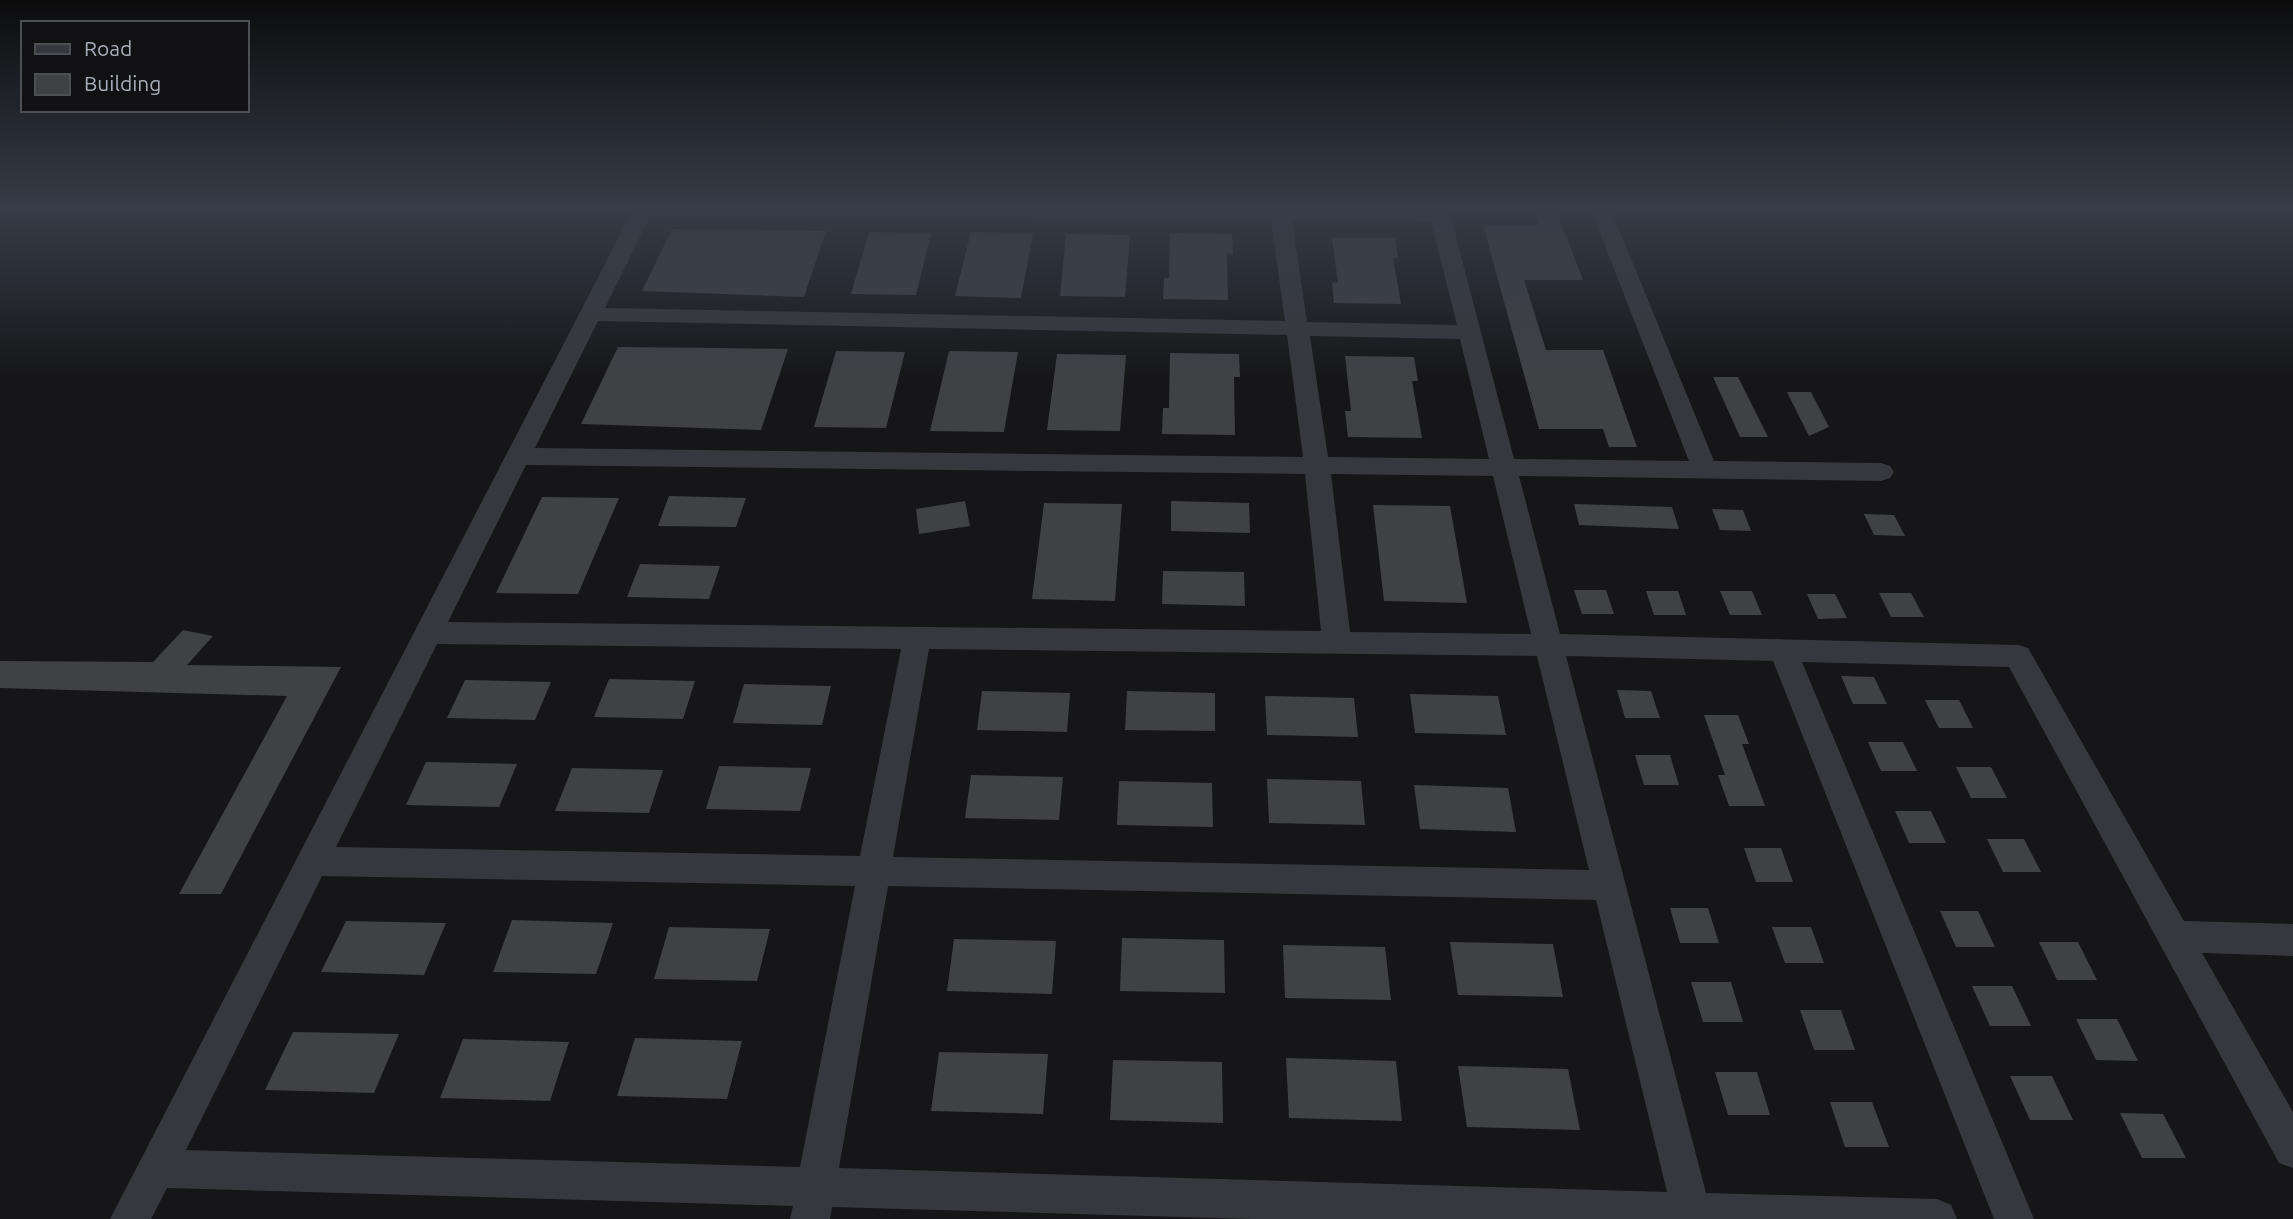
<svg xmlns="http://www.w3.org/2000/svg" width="2293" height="1219" font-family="Ubuntu,sans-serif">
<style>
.building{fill:#404145}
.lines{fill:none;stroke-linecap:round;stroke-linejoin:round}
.minor{fill:#37383d;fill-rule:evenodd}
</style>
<rect width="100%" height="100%" fill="#161618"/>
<!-- building -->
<path class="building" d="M1534,210H1556L1583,280H1524L1546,350H1603L1637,447H1609L1603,429H1539L1483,225H1539Z
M672,229L764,230L826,231L804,297L642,291Z
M869,232L931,233L916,295L851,294Z
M971,232L1033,233L1021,298L955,296Z
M1170,233L1232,234L1233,254L1227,253L1228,300L1163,299L1164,278H1169Z
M1066,234L1130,235L1125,297L1060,296Z
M1332,238H1395L1398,258H1393L1401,304L1334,303L1332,282L1338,283Z
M618,347L720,348L788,349L761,430L581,424Z
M836,351L905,352L886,428L814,427Z
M949,351L1018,352L1004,432L930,431Z
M1170,353L1239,354L1240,377H1234L1235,435L1162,434L1163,408H1169Z
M1057,354L1126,355L1120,431L1047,430Z
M1345,356L1414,357L1418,381H1412L1422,438L1348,437L1345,411H1351Z
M1713,377H1738L1768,437H1740Z
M1787,392H1811L1829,427L1809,436Z
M669,496L746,498L736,527L658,526Z
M542,497L619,498L578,594L496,593Z
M965,501L970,526L919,534L916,509Z
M1171,501L1249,503L1250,533L1171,531Z
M1044,503L1122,504L1115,601L1032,599Z
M1574,504L1672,507L1679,529L1579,525Z
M1373,505L1450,506L1467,603L1384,601Z
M1712,509L1743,510L1751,531L1720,530Z
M1864,514L1894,515L1905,536L1874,535Z
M640,564L720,566L709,599L627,597Z
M1163,571L1244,572L1245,606L1162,604Z
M1574,590H1606L1614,614H1582Z
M1646,591H1678L1686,615H1654Z
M1720,591H1752L1762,615H1730Z
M1879,593H1911L1924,617H1891Z
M1807,594H1835L1847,618L1818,619Z
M183,630L213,636L187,665L341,667L221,894H179L287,696L0,688V661L153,662Z
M1841,676L1874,677L1887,704H1853Z
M609,679L695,681L683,719L594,717Z
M465,680L551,682L535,720L447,718Z
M744,684L831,686L822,725L733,723Z
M1617,690L1651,691L1660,718H1625Z
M982,691L1070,693L1067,732L977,730Z
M1127,691L1215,693V731L1125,730Z
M1410,694L1498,696L1506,735L1415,733Z
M1265,696L1354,698L1358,737L1267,735Z
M1925,700H1959L1973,728H1939Z
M1704,715H1738L1749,744H1742L1765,806H1729L1718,775H1725Z
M1868,742H1903L1917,771H1881Z
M1635,755H1670L1679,785H1644Z
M426,762L517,764L499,807L406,805Z
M719,766L811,768L800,811L706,809Z
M1956,767H1991L2007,798H1971Z
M572,768L663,770L649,813L555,811Z
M971,775L1063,777L1059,820L965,818Z
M1267,779L1361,781L1365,825L1269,823Z
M1119,781L1212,783L1213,827L1117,825Z
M1414,785L1508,788L1516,832L1420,829Z
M1895,811H1931L1946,843H1909Z
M1987,839H2024L2041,872H2003Z
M1744,848H1781L1793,882H1756Z
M1670,908H1708L1719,943H1680Z
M1940,911H1978L1995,947H1956Z
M512,920L613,923L596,974L493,972Z
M346,921L446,923L424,975L321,972Z
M669,927L770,929L757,981L654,979Z
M1772,927H1811L1824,963H1785Z
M1122,938L1224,940L1225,993L1120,991Z
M954,939L1056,941L1052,994L947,991Z
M1450,942L1553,944L1563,997L1458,995Z
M2039,942H2078L2097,980H2057Z
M1283,945L1385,947L1391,1000L1285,998Z
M1691,982H1731L1743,1022H1703Z
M1972,986H2012L2031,1026H1990Z
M1800,1010H1841L1855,1050H1814Z
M2076,1019H2117L2138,1061L2096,1060Z
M293,1032L399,1034L374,1093L265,1090Z
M635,1038L742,1041L727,1099L617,1096Z
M463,1039L569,1042L550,1101L440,1098Z
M939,1052L1048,1054L1043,1114L931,1111Z
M1286,1058L1396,1061L1402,1121L1289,1118Z
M1113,1060L1222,1062L1223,1123L1110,1120Z
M1458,1066L1568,1069L1580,1130L1467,1127Z
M1715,1072H1757L1770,1115H1728Z
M2010,1076H2052L2073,1120H2030Z
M1830,1102H1872L1889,1147H1845Z
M2120,1113L2163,1114L2186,1158H2142Z"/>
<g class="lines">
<!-- minor -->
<path class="minor" d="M633,210H1449L1514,459L1689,461L1591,210H1611L1714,461L1881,463L1890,466L1894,472L1890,478L1881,481L1519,476L1560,634L2018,645L2028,648L2184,921L2293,924V956L2202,953L2293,1112V1168L2279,1163L2009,667L1802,662L2034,1219H1994L1773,661L1566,656L1706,1193L1937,1199L1951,1205L1957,1219H1252L832,1207L830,1219H790L793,1206L167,1188L151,1219H110ZM650,216L1271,220L1285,321L605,308ZM1292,220L1431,221L1457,325L1307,322ZM598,321L1287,335L1303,457L535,448ZM1310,336L1460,339L1489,459L1328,457ZM526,465L1305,474L1321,631L448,622ZM1331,474L1493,476L1531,634L1350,632ZM437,644L901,649L860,856L336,847ZM929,649L1537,656L1589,870L893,857ZM322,876L855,886L800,1167L186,1150ZM888,886L1596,900L1667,1192L839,1168Z"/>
</g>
<!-- sky -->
<linearGradient id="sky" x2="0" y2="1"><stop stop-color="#0c0c0d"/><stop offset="0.55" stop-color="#363c48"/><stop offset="1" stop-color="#363c48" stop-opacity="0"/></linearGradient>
<rect width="2293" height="380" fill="url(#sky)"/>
<!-- legend -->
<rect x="21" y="21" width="228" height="91" fill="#111113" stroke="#4d4f55" stroke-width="2"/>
<rect x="35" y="44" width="35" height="10" fill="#37383d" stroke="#4d4f55" stroke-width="2"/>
<text x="84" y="56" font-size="21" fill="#a8adb8">Road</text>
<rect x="35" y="74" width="35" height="21" fill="#404145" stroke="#4d4f55" stroke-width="2"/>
<text x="84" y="91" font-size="21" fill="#a8adb8">Building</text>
</svg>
